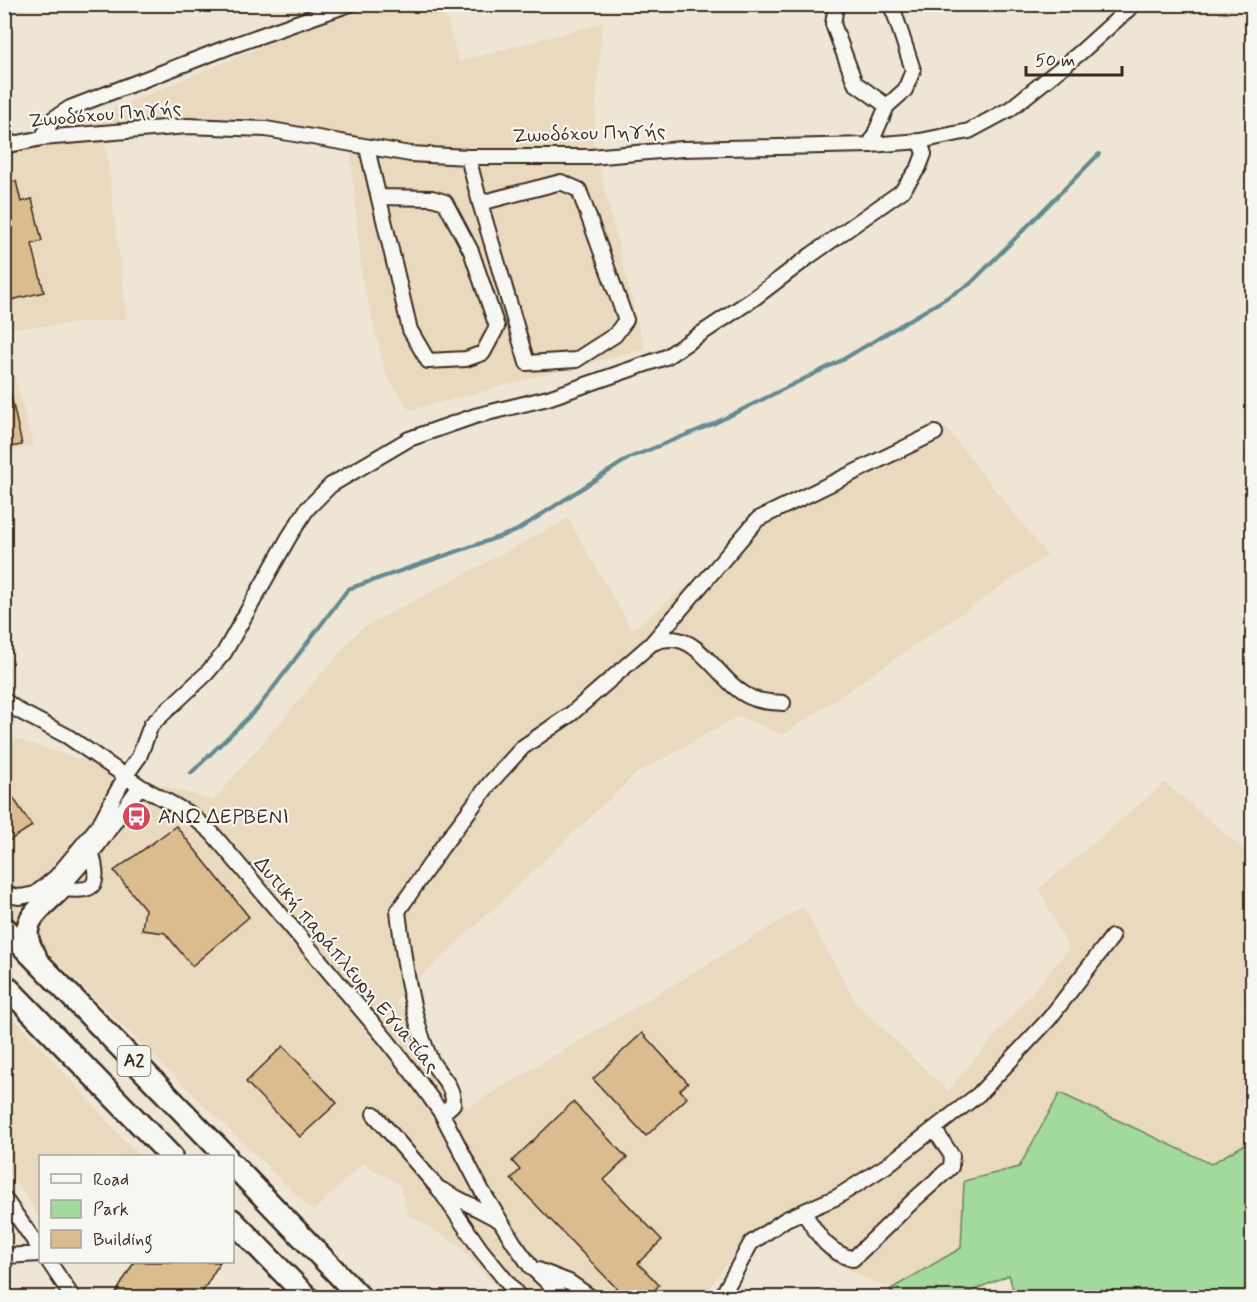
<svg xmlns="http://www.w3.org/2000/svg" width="1257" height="1302" font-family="Mynerve,sans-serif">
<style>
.built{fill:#e8d9bf}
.green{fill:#a2d99d;stroke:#6e825e;stroke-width:1.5}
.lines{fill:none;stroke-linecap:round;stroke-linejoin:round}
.stream{stroke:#658a93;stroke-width:4}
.building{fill:#dbbc8e;stroke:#3b2a1e;stroke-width:1.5}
.minor-casing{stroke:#3b2a1e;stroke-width:18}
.highway-casing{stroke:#3b2a1e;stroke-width:26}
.minor{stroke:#f6f6f2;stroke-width:14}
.highway{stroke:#f6f6f2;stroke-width:21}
.labels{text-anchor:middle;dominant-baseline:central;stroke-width:4.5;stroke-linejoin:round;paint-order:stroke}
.shield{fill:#f6f6f2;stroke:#73675e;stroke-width:1.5}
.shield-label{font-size:18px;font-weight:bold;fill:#3b2a1e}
.street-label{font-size:20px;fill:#3b2a1e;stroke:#f6f6f2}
.poi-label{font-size:20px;fill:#3b2a1e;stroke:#f6f6f2;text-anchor:start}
</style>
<rect width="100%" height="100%" fill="#eee5d4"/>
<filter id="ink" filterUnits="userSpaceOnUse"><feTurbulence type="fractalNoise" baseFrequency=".0167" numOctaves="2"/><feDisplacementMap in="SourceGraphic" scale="12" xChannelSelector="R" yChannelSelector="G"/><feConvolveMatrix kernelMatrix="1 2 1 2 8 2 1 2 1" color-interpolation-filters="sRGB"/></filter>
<g filter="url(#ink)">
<!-- built -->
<path class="built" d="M288,5H442L459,62L602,23L593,143L644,349L410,410L386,374L362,277L350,145L188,126L64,129L297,32Z
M104,133L127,319L5,329V145Z
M4,337L33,445L5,454H4Z
M946,428L1047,555L783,735L739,716L637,773L396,1000L467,1108L803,907L856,1003L948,1091L1069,949L1039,889L1165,783L1252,856V1009L1241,1002L1252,1031V1140L1211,1164L1061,1094L1019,1167L964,1181L961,1248L891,1289L828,1260L791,1207L742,1242L703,1297H506L457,1244L409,1215L399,1184L363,1163L313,1211L5,911L4,745L12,738L213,801L359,630L568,519L632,630L766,522Z
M4,1007L139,1156H40V1218L5,1165Z"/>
<!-- green -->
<path class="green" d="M1060,1093L1211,1164L1252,1140V1297H1015L1009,1275L958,1297H891V1289L961,1248L964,1181L1019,1167Z"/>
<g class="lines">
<!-- stream -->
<path class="stream" d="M191,773L258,708L348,589L516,531L629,458L713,424L842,360L970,284L1099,154"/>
</g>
<!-- building -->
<path class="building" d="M16,181L21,202L32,199L42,241L32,244L44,292L11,300L4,274V184Z
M9,386L22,445L4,448V387Z
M4,784L32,826L4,844Z
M176,826L249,917L192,966L165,933L142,930L145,909L114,871Z
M642,1033L688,1083L680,1090L687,1098L646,1136L593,1079Z
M283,1046L337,1103L300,1137L246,1082Z
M573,1102L627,1158L604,1180L662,1240L638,1263L659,1285L647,1298H626L511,1179L520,1170L512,1161Z
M134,1262H220L199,1298H113Z"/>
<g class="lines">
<defs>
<path id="minor" d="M839,4L836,6L833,24L855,83L887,106
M42,138L53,119L70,108L231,46L350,4
M870,145L887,106L905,90L913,70L895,15L890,4
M4,146L42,138L188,126L266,129L410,154L468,157H591L682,149L870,145L920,141L969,131L1010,109L1081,52L1134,4
M367,148L410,330L428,361L466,359L483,353L497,327L471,251L445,202L432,198L379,197
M468,157L480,203L527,363L576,360L615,335L626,320L579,190L561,182L480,203
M653,643C697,623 716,682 750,697C759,702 772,702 783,703
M4,700L19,711L67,736L140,786L190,814L212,833L386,1039L420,1083L442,1114L482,1191L514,1243L531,1267L564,1298
M60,889L98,845L140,786
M60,889C96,892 100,888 92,853
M4,892L8,895L20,897L35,894L56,877L99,825L126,775L139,757L151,725L206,674L224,653L289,537L307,509L331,485L409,439L475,416L548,398L666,357L753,299L811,255L902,191L919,167L924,154L920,141
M374,1114L438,1188L499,1220
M442,1114L453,1104C454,1083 436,1074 429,1056C410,1010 404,960 398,911L442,847L490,783L523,747L571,714L651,644L758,519L935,433
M439,1189L481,1250L520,1298
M4,1198L40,1249
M804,1213C819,1236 826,1251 853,1259L915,1199L951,1167L952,1156L934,1129
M4,1256L40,1254
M49,1262L73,1298
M538,1270L569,1282L592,1298
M721,1298L751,1243L786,1219L837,1197L886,1166L979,1094L1049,1019L1112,937"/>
<path id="highway" d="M4,927L226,1156
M35,955C14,924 39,910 60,889
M4,984L171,1156
M232,1164L361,1298
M232,1220L308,1298"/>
</defs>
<!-- minor casing -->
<use href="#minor" class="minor-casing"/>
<!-- highway casing -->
<use href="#highway" class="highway-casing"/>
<!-- minor -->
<use href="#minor" class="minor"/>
<!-- highway -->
<use href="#highway" class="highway"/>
</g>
</g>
<!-- icons -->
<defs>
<symbol id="bus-disc" viewBox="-11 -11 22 22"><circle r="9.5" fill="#d1495b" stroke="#f6f6f2"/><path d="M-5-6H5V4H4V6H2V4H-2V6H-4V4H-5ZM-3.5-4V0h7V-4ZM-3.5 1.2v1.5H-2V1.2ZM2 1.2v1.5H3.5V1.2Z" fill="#fff"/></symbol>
</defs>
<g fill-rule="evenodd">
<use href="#bus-disc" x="120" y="800" width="33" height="33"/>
</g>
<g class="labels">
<!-- shield labels -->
<rect class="shield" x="117.5" y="1046" width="33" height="30" rx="4.5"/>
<g class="shield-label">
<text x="134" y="1061">Α2</text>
</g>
<!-- street labels -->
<g class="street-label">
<text transform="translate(105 115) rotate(-5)">Ζωοδόχου Πηγής</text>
<text transform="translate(589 134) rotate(-2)">Ζωοδόχου Πηγής</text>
<text transform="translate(346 965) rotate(50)">Δυτική παράπλευρη Εγνατίας</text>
</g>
<!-- poi labels -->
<g class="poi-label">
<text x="158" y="817">ΑΝΩ ΔΕΡΒΕΝΙ</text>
</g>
</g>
<!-- margin -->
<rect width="1257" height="1302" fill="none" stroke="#f6f6f2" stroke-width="24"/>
<rect x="12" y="12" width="1233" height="1278" fill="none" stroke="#3b2a1e" stroke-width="2" filter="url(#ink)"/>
<!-- legend -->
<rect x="39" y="1155" width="195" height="108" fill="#f6f6f2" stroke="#aba49d" stroke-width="1.5"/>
<rect x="51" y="1174" width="30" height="9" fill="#f6f6f2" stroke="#aba49d" stroke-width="1.5"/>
<text x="93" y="1185" font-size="18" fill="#3b2a1e">Road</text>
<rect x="51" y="1200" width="30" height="18" fill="#a2d99d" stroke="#aba49d" stroke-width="1.5"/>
<text x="93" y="1215" font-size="18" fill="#3b2a1e">Park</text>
<rect x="51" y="1230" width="30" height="18" fill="#dbbc8e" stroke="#aba49d" stroke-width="1.5"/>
<text x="93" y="1245" font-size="18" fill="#3b2a1e">Building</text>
<!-- scale -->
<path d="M1026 66v9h96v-9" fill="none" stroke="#3b2a1e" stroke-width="3"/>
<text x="1035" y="66" font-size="18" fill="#3b2a1e" stroke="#f6f6f2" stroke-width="4.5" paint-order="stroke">50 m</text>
</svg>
